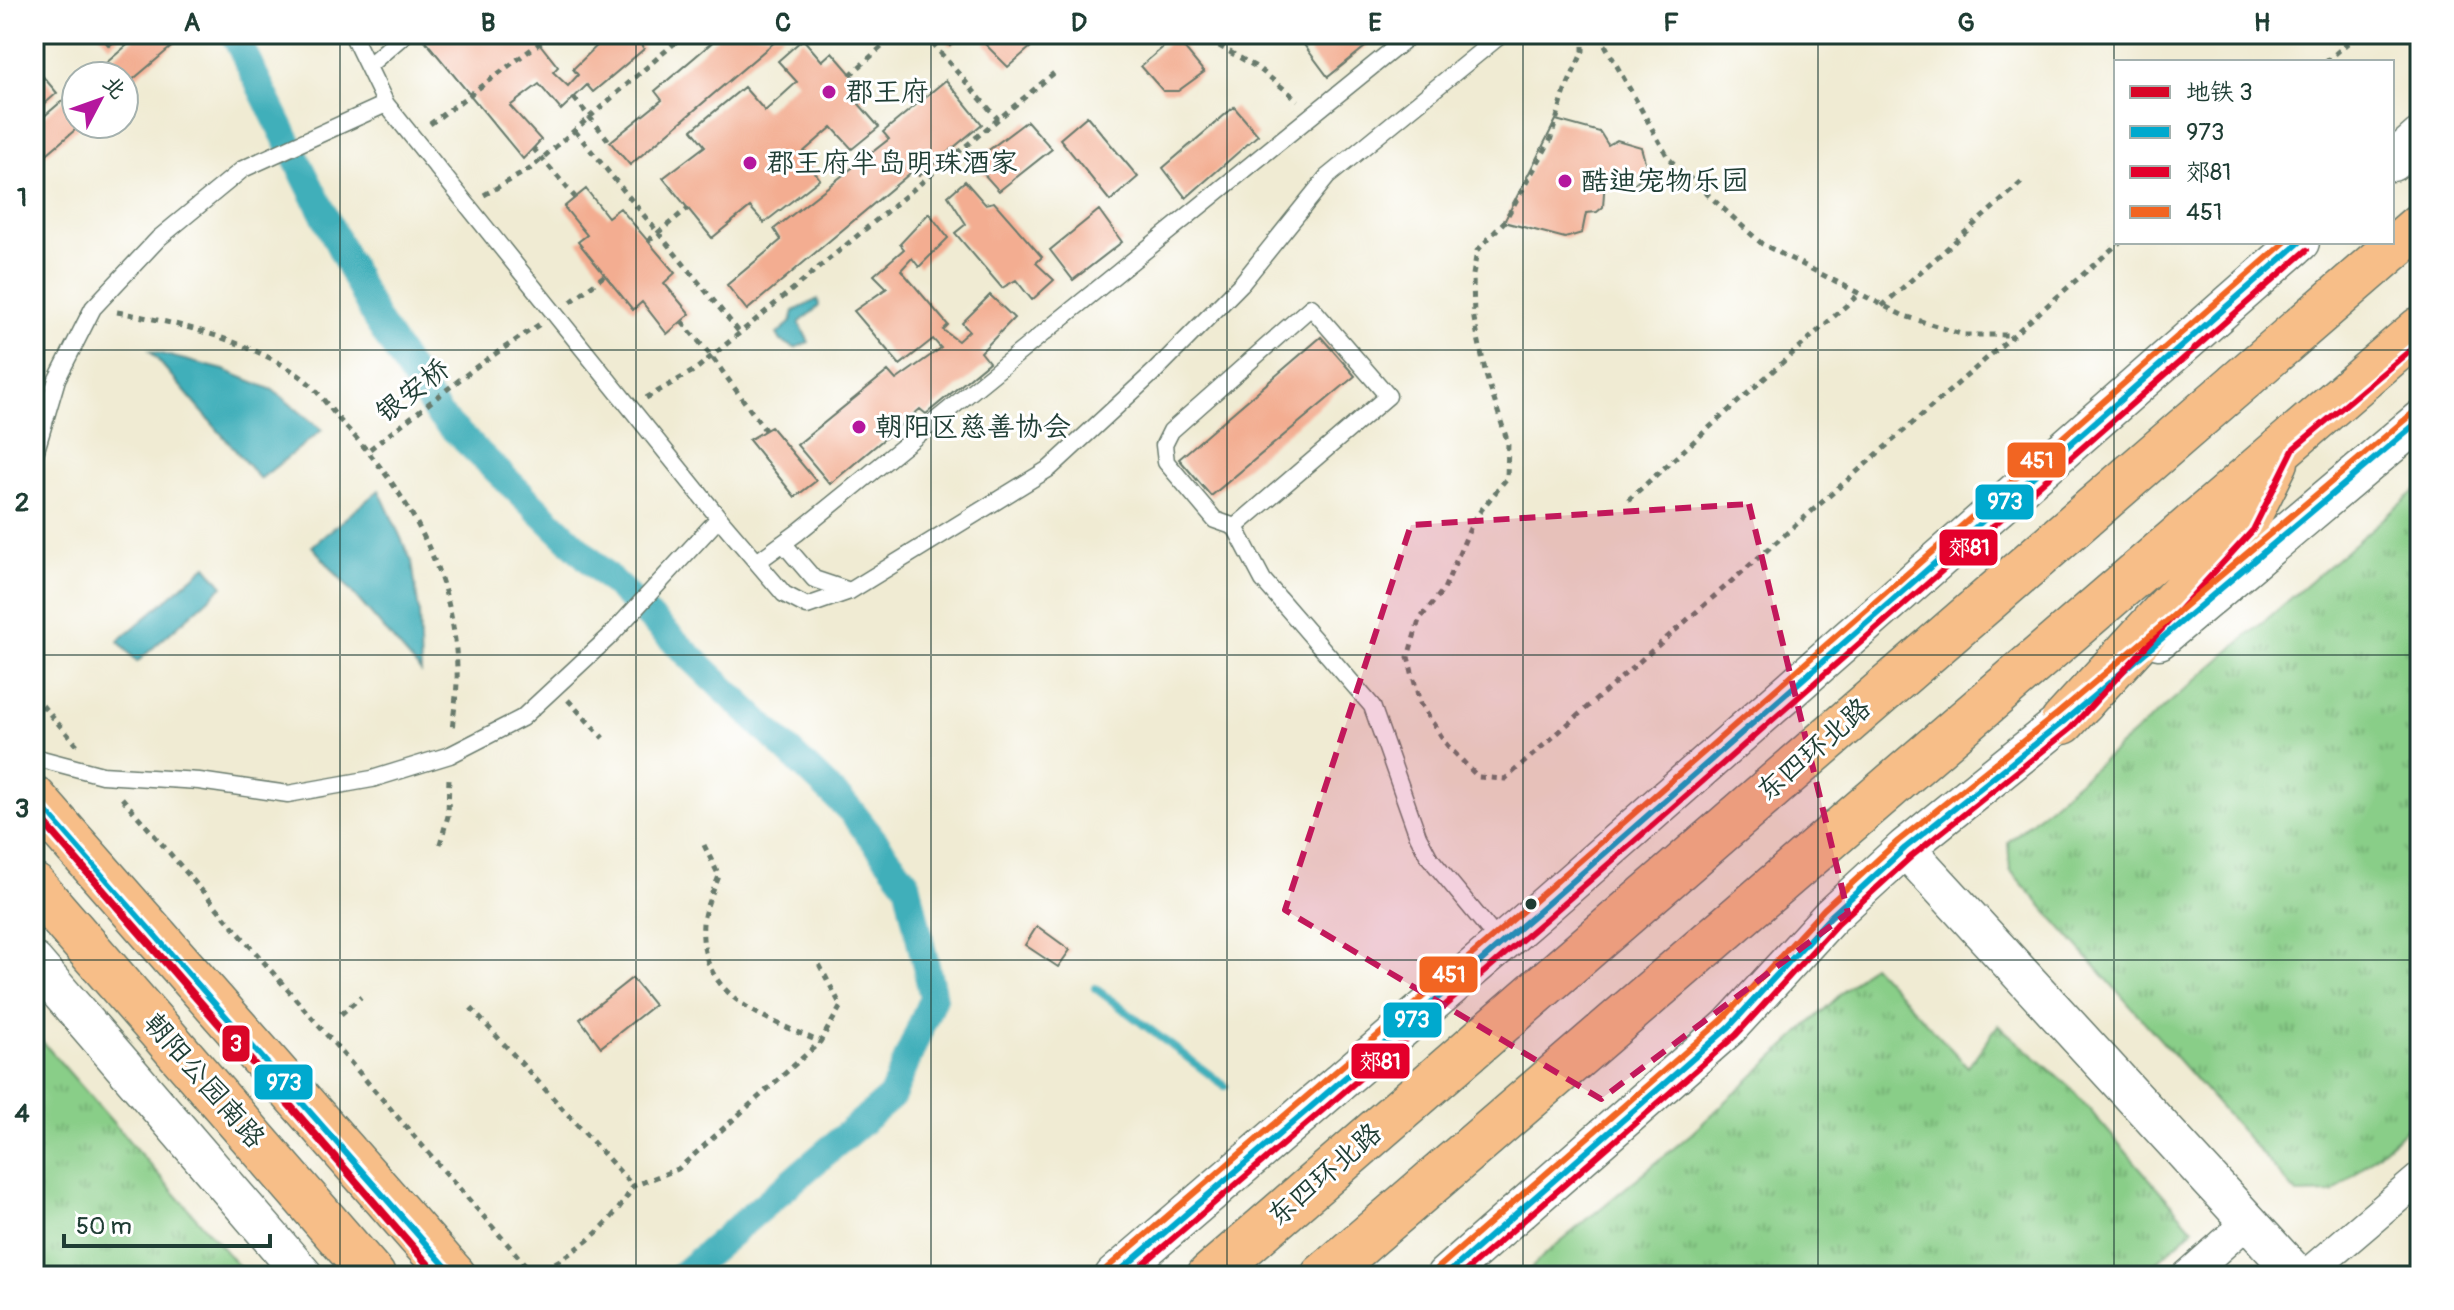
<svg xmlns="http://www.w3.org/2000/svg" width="2454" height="1310" font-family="Pangolin,'LXGW WenKai TC',sans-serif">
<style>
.grass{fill:url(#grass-tufts);stroke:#54865e;stroke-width:2}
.water{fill:#3fafba;stroke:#2f7677;stroke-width:2}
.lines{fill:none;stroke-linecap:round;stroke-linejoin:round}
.stream{stroke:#3fafba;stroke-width:8}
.canal{stroke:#3fafba;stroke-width:28}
.building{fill:#f3ad91}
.service-casing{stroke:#687a6c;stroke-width:19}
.minor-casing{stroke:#687a6c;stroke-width:33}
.tertiary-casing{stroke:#687a6c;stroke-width:41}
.primary-casing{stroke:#687a6c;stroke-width:47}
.trunk-casing{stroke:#687a6c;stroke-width:47}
.path{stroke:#687a6c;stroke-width:5;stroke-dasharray:6 6;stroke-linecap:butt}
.service{stroke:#fff;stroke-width:16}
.minor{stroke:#fff;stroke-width:30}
.tertiary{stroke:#fff;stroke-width:38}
.primary{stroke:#f7be88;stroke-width:44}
.trunk{stroke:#f7be88;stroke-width:44}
.bus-1-casing{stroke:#fff;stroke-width:12}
.bus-2-casing{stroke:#fff;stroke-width:12}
.bus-3-casing{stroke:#fff;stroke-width:12}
.bus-1{stroke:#00a9ce;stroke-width:6}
.bus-2{stroke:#e4002b;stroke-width:6}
.bus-3{stroke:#f26522;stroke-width:6}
.metro-1-casing{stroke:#fff;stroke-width:14}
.metro-1{stroke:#d90627;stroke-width:8}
.marked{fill:#c2185b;fill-opacity:0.2;stroke:#c2185b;stroke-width:6;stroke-dasharray:16 10;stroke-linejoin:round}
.grid{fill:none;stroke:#1f3d34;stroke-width:2;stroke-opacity:0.55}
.poi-dot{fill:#b5179e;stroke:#fff;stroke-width:3}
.bus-dot{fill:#1f3d34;stroke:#fff;stroke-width:3}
.labels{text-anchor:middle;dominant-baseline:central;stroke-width:6;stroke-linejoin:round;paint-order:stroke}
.poi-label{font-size:28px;fill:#1f3d34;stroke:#fff;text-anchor:start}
.street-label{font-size:28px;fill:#1f3d34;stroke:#fff}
.line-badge{stroke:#fff;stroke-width:3}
.badge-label{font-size:22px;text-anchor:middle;font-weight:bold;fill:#fff}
.neatline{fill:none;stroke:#1f3d34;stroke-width:3}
.grid-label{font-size:26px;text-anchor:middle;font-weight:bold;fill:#1f3d34}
</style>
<defs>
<pattern id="grass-tufts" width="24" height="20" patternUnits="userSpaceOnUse" patternTransform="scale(2)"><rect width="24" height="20" fill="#89ce88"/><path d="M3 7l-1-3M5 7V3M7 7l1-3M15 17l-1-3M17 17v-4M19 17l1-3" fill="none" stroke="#6fa870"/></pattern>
</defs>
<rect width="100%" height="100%" fill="#fff"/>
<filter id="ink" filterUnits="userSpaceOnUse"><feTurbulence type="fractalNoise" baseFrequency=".0125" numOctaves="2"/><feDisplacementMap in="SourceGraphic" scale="16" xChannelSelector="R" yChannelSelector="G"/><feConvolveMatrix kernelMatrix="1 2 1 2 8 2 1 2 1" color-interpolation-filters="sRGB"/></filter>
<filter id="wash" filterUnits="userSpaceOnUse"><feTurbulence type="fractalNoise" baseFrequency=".006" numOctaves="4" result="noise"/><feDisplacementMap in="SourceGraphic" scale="32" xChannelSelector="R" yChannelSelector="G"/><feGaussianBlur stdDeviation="1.8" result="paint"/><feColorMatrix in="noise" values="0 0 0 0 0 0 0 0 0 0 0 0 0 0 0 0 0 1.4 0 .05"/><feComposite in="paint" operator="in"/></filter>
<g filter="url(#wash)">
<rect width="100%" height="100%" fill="#f0ebd3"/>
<!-- grass -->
<path class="grass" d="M2420,487V1117L2333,1193L2297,1194L2010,870L2008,842Z
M1872,965L1968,1067L1998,1025L2069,1086L2193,1229L2142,1276H1524L1544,1255L1691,1134Z
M34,1032L247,1276H34Z"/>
<!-- water -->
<path class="water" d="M818,299L819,306L799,323L809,342L795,348L781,341L777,334L791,322L794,311Z
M150,351L224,370L273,390L322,430L260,479Z
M379,490L412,562L419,612L421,672L312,546Z
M206,566L223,586L137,662L118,641Z"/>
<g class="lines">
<!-- stream -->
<path class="stream" d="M1095,988L1225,1086"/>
<!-- canal -->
<path class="canal" d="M234,34L376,319L439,415L851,811L907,883L933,997L892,1096L681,1276"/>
</g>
<g id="blocks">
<!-- building -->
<path class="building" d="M99,34H123L109,46Z
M140,34H168L176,43L124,87V76H91Z
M427,34H532L558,67L553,72L568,86L578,75L573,69L609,34H633L644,49L593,92L587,85L561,110L539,84L510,106L541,140L523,159L423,38Z
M722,34H784L630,165L610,142L662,100L655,91Z
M940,34H965L950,46Z
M995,34H1020L1032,46L1008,67L985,44Z
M1296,34H1381L1328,77Z
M1175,37L1204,72L1178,91H1163L1141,66Z
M803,39L822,61L832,52L869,95L859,104L879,127L852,149L832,127L801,154L820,179L764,223L750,207L712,238L663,178L705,146L692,130L744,87L765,111L797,82L778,61Z
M34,66L57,93L34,113Z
M946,80L982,124L919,176L914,170L747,310L727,285L781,240L774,229L889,139L883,132Z
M76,89V124H82L42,158L34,148V125Z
M1234,107L1258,135L1186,198L1163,168Z
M1087,116L1138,177L1110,201L1060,139Z
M1556,120L1600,132L1608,145L1617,140L1641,147L1646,165L1645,174L1633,185L1623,184L1616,177L1605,178L1603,207L1597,212L1586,213L1582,233L1565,238L1504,222Z
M1027,121L1052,149L999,191L973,162Z
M965,181L985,204L994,202L1042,257L1036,263L1054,280L1032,300L1016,280L1002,288L955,233L966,224L948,196Z
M586,189L608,217L620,208L675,273L664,283L690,314L667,334L642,302L633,310L578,242L587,235L564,207Z
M1099,210L1122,242L1073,280L1050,250Z
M929,213L948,238L919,267L912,258L901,270L948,325L943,330L958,341L969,331L962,323L990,295L1014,318L981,352L989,362L926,414L920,409L830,484L797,445L888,371L896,380L941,348L933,339L900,365L854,311L887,288L874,275L904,249L900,244Z
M1321,337L1355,376L1211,496L1179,459Z
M771,427L816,481L795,497L749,440Z
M1037,926L1070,950L1058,967L1025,945Z
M632,978L654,1005L601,1047L580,1019Z"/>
</g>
</g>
<g filter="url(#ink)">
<use href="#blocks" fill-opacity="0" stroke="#687a6c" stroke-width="2"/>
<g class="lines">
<defs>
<path id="service" d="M352,34L386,104
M369,65L405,34
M34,457L57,379L93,308L159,238L243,169L386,104L719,518L609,637L522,718L450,755L372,779L288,794L199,781L102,775L34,757
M719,518L784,594L807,606L850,591L1050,468L1156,370L1242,283L1327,177L1502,34
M1235,527L1388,396L1311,307L1171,431L1164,445L1166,462L1215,520L1235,527L1263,580L1372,706L1418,836L1429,857L1501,944
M783,543L814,579L850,591
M757,562L797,533L1412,34"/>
<path id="minor" d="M2187,1276L2249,1221
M2305,1276L2420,1178"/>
<path id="tertiary" d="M2392,162L2420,137
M2159,640L2420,420
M1905,848L2298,1276
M34,962L304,1276
M1114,1276L1539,911L2300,242
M1445,1276L1729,1027L1831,916L1905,848L2085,703"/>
<path id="primary" d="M34,798L454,1276
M34,886L373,1276"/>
<path id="trunk" d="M2063,722L2245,524L2276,462
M1209,1276L2420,225
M1323,1276L2420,329"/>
</defs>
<!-- service casing -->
<use href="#service" class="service-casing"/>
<!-- minor casing -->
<use href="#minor" class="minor-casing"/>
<!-- tertiary casing -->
<use href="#tertiary" class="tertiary-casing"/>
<!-- primary casing -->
<use href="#primary" class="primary-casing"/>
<!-- trunk casing -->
<use href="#trunk" class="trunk-casing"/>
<!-- path -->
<path class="path" d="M590,34L598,45
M924,34L998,119
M1198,34L1258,68L1298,100
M1583,34V51L1565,91L1550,141L1504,222L1477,251L1473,275L1474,319L1486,375L1508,443L1507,478L1474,519L1444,589L1419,620L1408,657L1420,703L1447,745L1478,777L1505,779L2120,242
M1599,34L1669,159L1762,244L1902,315L1964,335H2012
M2326,62L2358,34
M850,75L896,34
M574,98L610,142
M430,124L552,34
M575,131L740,333
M533,148L575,197
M484,195L530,169L685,34
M648,241L688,208
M571,302L605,275
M1882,306L2022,182
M117,312C179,323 248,340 300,376C317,388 331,411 345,426C408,492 455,575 457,669C458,689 454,710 452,730
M682,322L712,357L765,430
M646,398L695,370L1054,73
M370,449L480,364L540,324
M1628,500L1858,295
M34,696L77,745
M568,700L603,738
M122,798L535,1276
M440,844L448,816L449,776
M704,845L719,876C714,890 704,908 703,923C698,998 764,1017 820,1042
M471,1008L633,1186
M341,1014L361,997
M555,1263C588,1243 614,1221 633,1186L678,1169L820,1042L841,1006L819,964"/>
<!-- service -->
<use href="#service" class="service"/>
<!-- minor -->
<use href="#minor" class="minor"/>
<!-- tertiary -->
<use href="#tertiary" class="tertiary"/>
<!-- primary -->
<use href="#primary" class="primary"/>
<!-- trunk -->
<use href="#trunk" class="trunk"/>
<defs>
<path id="bus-1" d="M34,798L454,1276
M1114,1276L1539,911L2300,242
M1445,1276L1729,1027L1831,916L1905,848L2063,722L2420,420"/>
<path id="bus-2" d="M1129,1276L1546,919L2307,250
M1460,1276L1736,1035L1838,923L1912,856L2070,729L2253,530L2294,448L2420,342"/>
<path id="bus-3" d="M1107,1268L1532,903L2285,242
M1438,1268L1722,1020L1824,909L1898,841L2057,714L2414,412"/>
</defs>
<!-- bus-1 casing -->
<use href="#bus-1" class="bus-1-casing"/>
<!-- bus-2 casing -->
<use href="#bus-2" class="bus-2-casing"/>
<!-- bus-3 casing -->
<use href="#bus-3" class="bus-3-casing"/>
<!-- bus-1 -->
<use href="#bus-1" class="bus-1"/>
<!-- bus-2 -->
<use href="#bus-2" class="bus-2"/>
<!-- bus-3 -->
<use href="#bus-3" class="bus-3"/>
<defs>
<path id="metro-1" d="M34,811L438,1276"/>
</defs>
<!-- metro-1 casing -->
<use href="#metro-1" class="metro-1-casing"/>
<!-- metro-1 -->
<use href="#metro-1" class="metro-1"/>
</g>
</g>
<!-- marked area -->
<path class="marked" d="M1749,504L1848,913L1601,1099L1285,910L1411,525Z"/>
<!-- grid -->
<path class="grid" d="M340,34V1276M636,34V1276M931,34V1276M1227,34V1276M1523,34V1276M1818,34V1276M2114,34V1276M34,350H2420M34,655H2420M34,960H2420"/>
<!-- markers -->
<g class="poi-dot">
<circle cx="829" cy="92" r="8"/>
<circle cx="750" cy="163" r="8"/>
<circle cx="1565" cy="181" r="8"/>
<circle cx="859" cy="427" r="8"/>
</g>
<circle class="bus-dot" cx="1531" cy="904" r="7"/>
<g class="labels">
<!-- poi labels -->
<g class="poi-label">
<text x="845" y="92">郡王府</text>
<text x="766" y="163">郡王府半岛明珠酒家</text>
<text x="1581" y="181">酷迪宠物乐园</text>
<text x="875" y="427">朝阳区慈善协会</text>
</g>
<!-- street labels -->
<g class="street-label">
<text transform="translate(413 391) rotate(-38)">银安桥</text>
<text transform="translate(1814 750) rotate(-41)">东四环北路</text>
<text transform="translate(204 1081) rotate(49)">朝阳公园南路</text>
<text transform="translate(1325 1175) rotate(-41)">东四环北路</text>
</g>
</g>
<g class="line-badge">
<rect x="2006" y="441" width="61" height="38" rx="8" fill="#f26522"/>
<rect x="1974" y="483" width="61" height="38" rx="8" fill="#00a9ce"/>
<rect x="1938" y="528" width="61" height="39" rx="8" fill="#e4002b"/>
<rect x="1418" y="955" width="61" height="39" rx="8" fill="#f26522"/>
<rect x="1382" y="1001" width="61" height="38" rx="8" fill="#00a9ce"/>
<rect x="221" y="1024" width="30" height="39" rx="8" fill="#d90627"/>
<rect x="1350" y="1042" width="61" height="38" rx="8" fill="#e4002b"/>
<rect x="253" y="1063" width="61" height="38" rx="8" fill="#00a9ce"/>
</g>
<g class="badge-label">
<text x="2037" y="468">451</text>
<text x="2005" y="509">973</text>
<text x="1969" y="555">郊81</text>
<text x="1449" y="982">451</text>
<text x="1412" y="1027">973</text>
<text x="236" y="1051">3</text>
<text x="1380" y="1069">郊81</text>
<text x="284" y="1090">973</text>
</g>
<!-- margin -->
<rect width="2454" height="1310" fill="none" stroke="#fff" stroke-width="88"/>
<!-- legend -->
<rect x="2114" y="60" width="280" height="184" fill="#ffffff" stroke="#a5b1ae" stroke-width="2"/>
<rect x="2130" y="86" width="40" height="12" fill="#d90627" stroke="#a5b1ae" stroke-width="2"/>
<text x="2186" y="100" font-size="24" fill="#1f3d34">地铁 3</text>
<rect x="2130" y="126" width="40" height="12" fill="#00a9ce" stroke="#a5b1ae" stroke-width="2"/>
<text x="2186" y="140" font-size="24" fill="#1f3d34">973</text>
<rect x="2130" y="166" width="40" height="12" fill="#e4002b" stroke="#a5b1ae" stroke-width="2"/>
<text x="2186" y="180" font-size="24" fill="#1f3d34">郊81</text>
<rect x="2130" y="206" width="40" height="12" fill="#f26522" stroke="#a5b1ae" stroke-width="2"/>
<text x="2186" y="220" font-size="24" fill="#1f3d34">451</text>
<!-- north arrow -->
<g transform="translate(100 100) rotate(49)"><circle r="38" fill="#ffffff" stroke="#a5b1ae" stroke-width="2"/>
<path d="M0-6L14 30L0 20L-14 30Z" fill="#b5179e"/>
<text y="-12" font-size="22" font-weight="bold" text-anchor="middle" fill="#1f3d34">北</text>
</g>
<!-- scale -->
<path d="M64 1234v12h206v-12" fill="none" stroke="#1f3d34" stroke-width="4"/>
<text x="76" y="1234" font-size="24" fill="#1f3d34" stroke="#ffffff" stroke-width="6" paint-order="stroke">50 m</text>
<rect x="44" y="44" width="2366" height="1222" class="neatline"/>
<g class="grid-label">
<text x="192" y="31">A</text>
<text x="488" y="31">B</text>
<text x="783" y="31">C</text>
<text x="1079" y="31">D</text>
<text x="1375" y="31">E</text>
<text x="1671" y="31">F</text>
<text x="1966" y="31">G</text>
<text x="2262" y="31">H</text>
<text x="22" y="206">1</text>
<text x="22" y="511">2</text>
<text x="22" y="817">3</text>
<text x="22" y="1122">4</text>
</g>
</svg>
